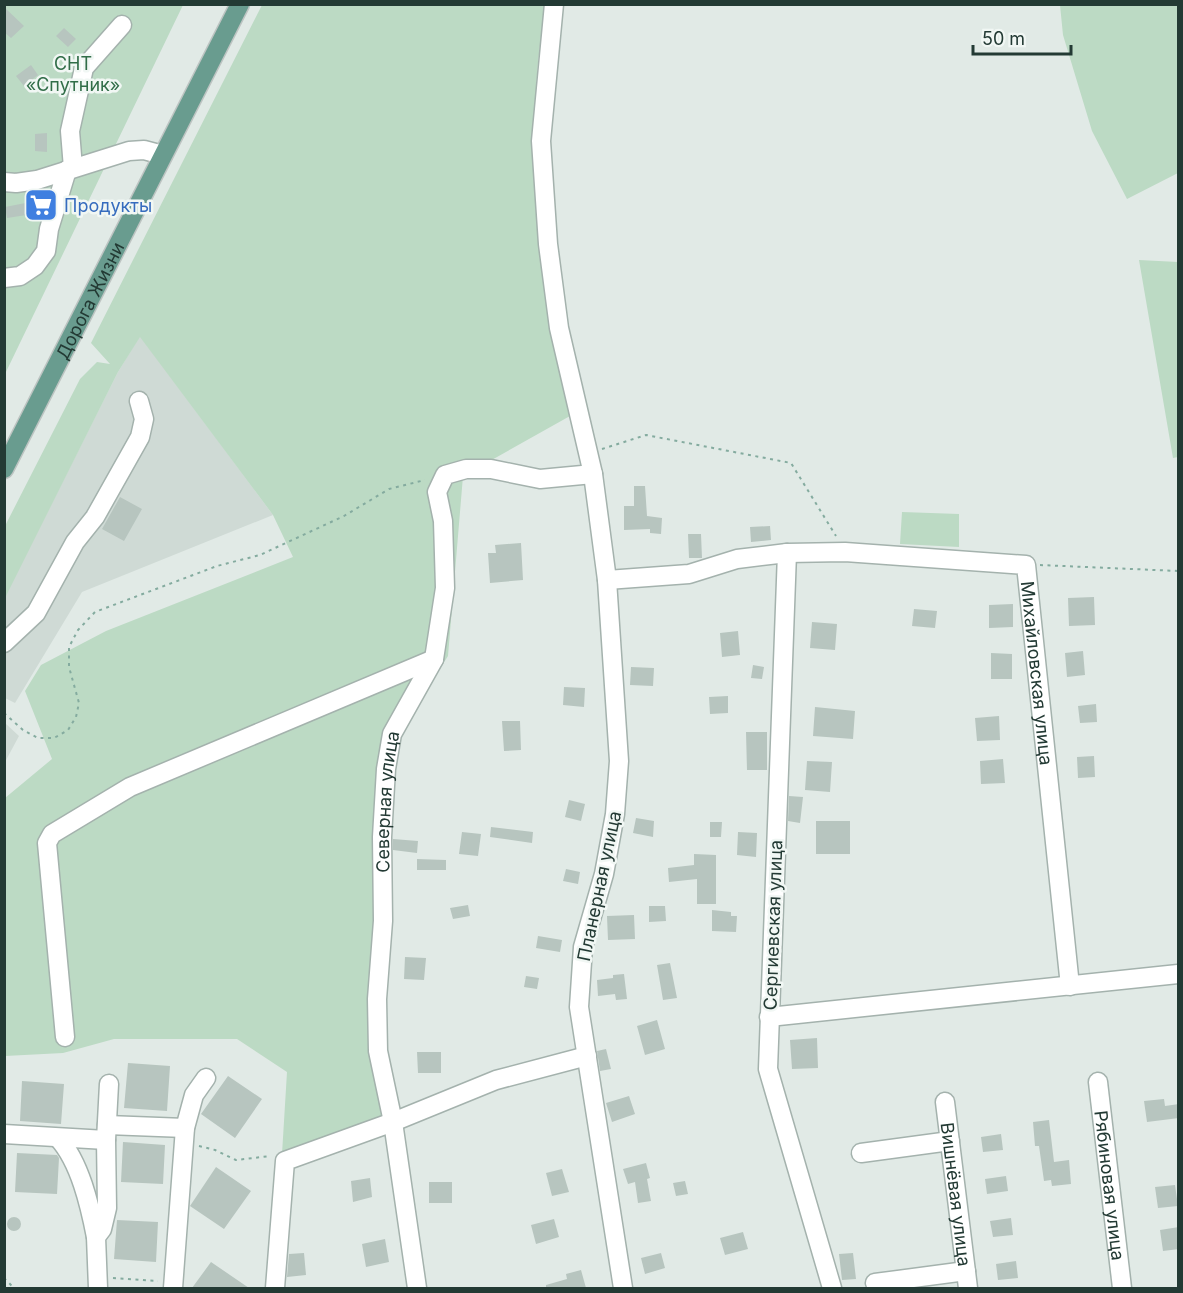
<svg xmlns="http://www.w3.org/2000/svg" width="1183" height="1293" font-family="Inter,sans-serif">
<style>
.built{fill:#cfdad5}
.green{fill:#bcdac4}
.building{fill:#b7c5bf}
.lines{fill:none;stroke-linecap:round;stroke-linejoin:round}
.minor-casing{stroke:#a4b2ad;stroke-width:21}
.major-casing{stroke:#bdc4c2;stroke-width:21}
.path{stroke:#84ab9f;stroke-width:2;stroke-dasharray:3 4.5;stroke-linecap:butt}
.minor{stroke:#fff;stroke-width:18}
.major{stroke:#699c8f;stroke-width:18}
.labels{text-anchor:middle;dominant-baseline:central;stroke-width:5;stroke-linejoin:round;paint-order:stroke}
.park-label{font-size:18px;fill:#316d48;stroke:#f1f7f4}
.shop-label{font-size:18px;fill:#366cbe;stroke:#f1f7f4;text-anchor:start}
.street-label{font-size:18px;fill:#233a34;stroke:#f1f7f4}
</style>
<rect width="100%" height="100%" fill="#e1eae6"/>
<!-- built -->
<path class="built" d="M140,336L273,515L82,592L15,703L5,698L4,598L118,372Z
M5,723L19,736L5,762Z"/>
<!-- green -->
<path class="green" d="M5,5H183L5,374Z
M262,5H545C542,33 537,62 536,91C533,200 549,308 570,416L463,476L448,656L415,707L389,730L379,925L368,1032L384,1120L282,1154L287,1072L237,1039H114L63,1053L5,1056V798L52,759L25,691L41,665L106,631L293,557L273,515L140,337L118,372L5,598V526L80,379L97,362L110,364L91,343Z
M1060,5H1178V173L1127,199L1092,131L1063,35Z
M1139,260L1178,262V457L1173,458Z
M902,512L959,514V547L900,544Z"/>
<!-- building -->
<path class="building" d="M4,7L24,26L11,38L4,32Z
M64,28L76,39L68,47L56,36Z
M31,65L38,75L24,86L16,76Z
M47,133V152L35,151V134Z
M46,199L41,217L33,219V214L7,218L5,207Z
M634,486H645L647,516L662,518L661,534L650,533V529L624,530V506H634Z
M120,497L142,509L124,541L102,529Z
M770,526L771,540L751,542L750,527Z
M688,534H701L702,558H689Z
M521,543L523,580L490,583L488,553H496L495,545Z
M1094,597L1095,625L1069,626L1068,598Z
M1013,604V627L989,628V605Z
M914,609L937,611L935,628L912,626Z
M812,622L837,624L835,650L810,648Z
M738,631L740,655L722,657L720,633Z
M1083,651L1085,675L1067,677L1065,653Z
M991,653L1012,654V679H991Z
M753,665L764,667L762,679L751,678Z
M631,667L654,668L653,686L630,685Z
M564,687L585,688L584,707L563,705Z
M728,696V713L710,714L709,697Z
M1096,704L1097,722L1080,723L1078,706Z
M815,707L855,711L853,739L813,736Z
M999,716L1000,740L977,741L975,718Z
M502,721H520L521,750L504,751Z
M746,732H767V770H747Z
M1094,756L1095,777L1078,778L1077,757Z
M1003,759L1005,783L981,784L980,761Z
M807,761L832,762L830,792L805,790Z
M789,796L803,797L800,823L788,821Z
M569,800L585,804L581,821L565,817Z
M636,818L654,821L653,837L633,833Z
M816,821H850V854H816Z
M710,822H722L721,837H710Z
M491,827L533,832L532,843L490,837Z
M462,832L481,834L478,856L459,854Z
M738,832L757,833L756,857L737,855Z
M393,839L418,841L417,853L393,850Z
M694,854L716,855V904H697V879L669,882L668,868L694,865Z
M417,859L446,860V870H417Z
M566,869L580,872L578,884L563,881Z
M468,905L470,916L453,919L450,908Z
M649,906H665L666,921L649,922Z
M712,910L731,912V916H737L736,932L712,931Z
M634,915L635,939L608,940L607,916Z
M538,936L562,940L560,952L536,948Z
M405,957L426,958L424,980L404,979Z
M670,963L677,998L663,1000L657,965Z
M624,974L627,999L616,1000L615,994L598,996L597,980L613,978V975Z
M526,976L539,978L537,989L524,987Z
M657,1020L665,1049L645,1055L637,1026Z
M817,1038L818,1068L792,1069L790,1040Z
M606,1049L611,1069L600,1071L597,1051Z
M417,1052H441V1073H418Z
M128,1063L170,1066L167,1111L124,1108Z
M228,1076L262,1099L235,1138L201,1114Z
M22,1081L64,1084L61,1124L20,1121Z
M629,1096L635,1114L612,1122L606,1103Z
M1164,1099L1165,1106L1179,1104V1118L1147,1122L1144,1101Z
M1049,1120L1054,1162L1069,1160L1071,1184L1052,1186L1051,1180L1044,1181L1039,1146H1035L1033,1122Z
M1001,1134L1003,1150L983,1152L981,1137Z
M123,1142L165,1145L163,1184L121,1182Z
M17,1153L57,1155L59,1158L57,1194L15,1192Z
M646,1163L650,1178L647,1179L651,1201L638,1203L635,1182L628,1184L623,1169Z
M216,1167L251,1191L224,1229L190,1206Z
M562,1169L569,1192L552,1196L546,1173Z
M1006,1176L1008,1191L987,1194L985,1179Z
M370,1178L372,1197L353,1202L351,1181Z
M685,1181L688,1194L676,1196L673,1183Z
M429,1182H452V1203H429Z
M1175,1185L1178,1206L1158,1208L1155,1187Z
M7 1224a7 7 0 1 1 14 0a7 7 0 1 1-14 0Z
M1011,1218L1013,1235L993,1237L990,1221Z
M554,1219L559,1237L536,1244L531,1225Z
M117,1220L158,1222L156,1262L114,1259Z
M1179,1227V1249L1163,1251L1160,1230Z
M743,1232L748,1249L725,1255L720,1238Z
M385,1239L389,1262L366,1267L362,1244Z
M304,1253L306,1275L287,1277L289,1254Z
M661,1253L665,1268L645,1274L641,1258Z
M853,1253L856,1279L842,1280L839,1254Z
M1016,1261L1018,1278L998,1280L996,1264Z
M211,1262L249,1288H192Z
M581,1270L586,1288H546V1285L567,1279L566,1274Z"/>
<g class="lines">
<defs>
<g id="minor">
<path d="M554,4L541,141L548,244L559,328L593,474L607,580L619,761L615,814L604,874L583,947L579,1007L623,1288"/>
<path d="M73,168L70,131L84,68L122,25"/>
<path d="M4,182L16,183L37,180L129,151L144,150L163,155"/>
<path d="M4,278L20,276L35,266L46,251L49,229L67,170"/>
<path d="M787,553L768,1069L832,1288"/>
<path id="s1" d="M607,580L689,574L737,559L787,553L845,552L1026,565L1070,986"/>
<path d="M4,643L36,613L75,542L95,517L140,437L144,419L139,401"/>
<path d="M769,1017L1178,974"/>
<path d="M65,1037L47,843L52,834L130,787L434,659"/>
<path id="s2" d="M1098,1082L1122,1288"/>
<path id="s3" d="M945,1102L968,1288"/>
<path d="M107,1125L185,1128"/>
<path d="M4,1134L106,1140"/>
<path d="M58,1138C80,1162 90,1206 96,1237"/>
<path d="M861,1153L950,1141"/>
<path d="M875,1283L966,1271"/>
<path d="M98,1288L96,1237L102,1229L107,1208L106,1140L109,1084"/>
<path d="M173,1288L185,1128L194,1095L206,1078"/>
<path d="M275,1288L285,1161L393,1122L496,1080L587,1056"/>
<path id="s4" d="M417,1288L393,1122L378,1051L377,999L383,921L382,837L386,769L392,734L434,659L445,588L443,521L437,492L445,475L466,469H491L540,479L593,474"/>
</g>
<g id="major">
<path id="s5" d="M4,469L240,4"/>
</g>
</defs>
<!-- minor casing -->
<use href="#minor" class="minor-casing"/>
<!-- major casing -->
<use href="#major" class="major-casing"/>
<!-- path -->
<path class="path" d="M602,449L646,435L791,463L836,536
M1040,565L1178,571
M4,713L23,730L38,738H54L68,730L76,717L79,703L69,667V647L78,630L95,612L217,566L260,555L344,516L389,489L425,480
M199,1146L215,1150L236,1160L271,1156
M4,1278L14,1288
M113,1278L158,1281"/>
<!-- minor -->
<use href="#minor" class="minor"/>
<!-- major -->
<use href="#major" class="major"/>
</g>
<!-- icons -->
<defs>
<symbol id="supermarket-square" viewBox="-11 -11 22 22"><rect x="-9" y="-9" width="18" height="18" rx="4" fill="#3f7fe0" stroke="#f1f7f4"/><path d="M-6-5.5h2.5l.6 2H6L4.5 2H-2.5L-4.4-4H-6ZM-1.5 3.2a1.3 1.3 0 1 0 .1 0ZM3 3.2a1.3 1.3 0 1 0 .1 0Z" fill="#fff"/></symbol>
</defs>
<g fill-rule="evenodd">
<use href="#supermarket-square" x="22" y="186" width="38" height="38"/>
</g>
<g class="labels">
<!-- park labels -->
<g class="park-label">
<text x="73" y="63">СНТ<tspan x="73" dy="21">«Спутник»</tspan></text>
</g>
<!-- shop labels -->
<g class="shop-label">
<text x="64" y="205">Продукты</text>
</g>
<!-- street labels -->
<g class="street-label">
<text stroke="none"><textPath href="#s5" startOffset="189">Дорога Жизни</textPath></text>
<text stroke="none"><textPath href="#s1" startOffset="531">Михайловская улица</textPath></text>
<text stroke="none"><textPath href="#s4" startOffset="490">Северная улица</textPath></text>
<text transform="translate(599 886) rotate(-78)">Планерная улица</text>
<text transform="translate(773 925) rotate(-88)">Сергиевская улица</text>
<text stroke="none"><textPath href="#s2" startOffset="104">Рябиновая улица</textPath></text>
<text stroke="none"><textPath href="#s3" startOffset="93">Вишнёвая улица</textPath></text>
</g>
</g>
<!-- border -->
<rect width="1183" height="1293" fill="none" stroke="#233a34" stroke-width="12"/>
<!-- scale -->
<path d="M973 45v9h98v-9" fill="none" stroke="#233a34" stroke-width="3"/>
<text x="982" y="45" font-size="18" fill="#233a34" stroke="#f1f7f4" stroke-width="4.5" paint-order="stroke">50 m</text>
</svg>
